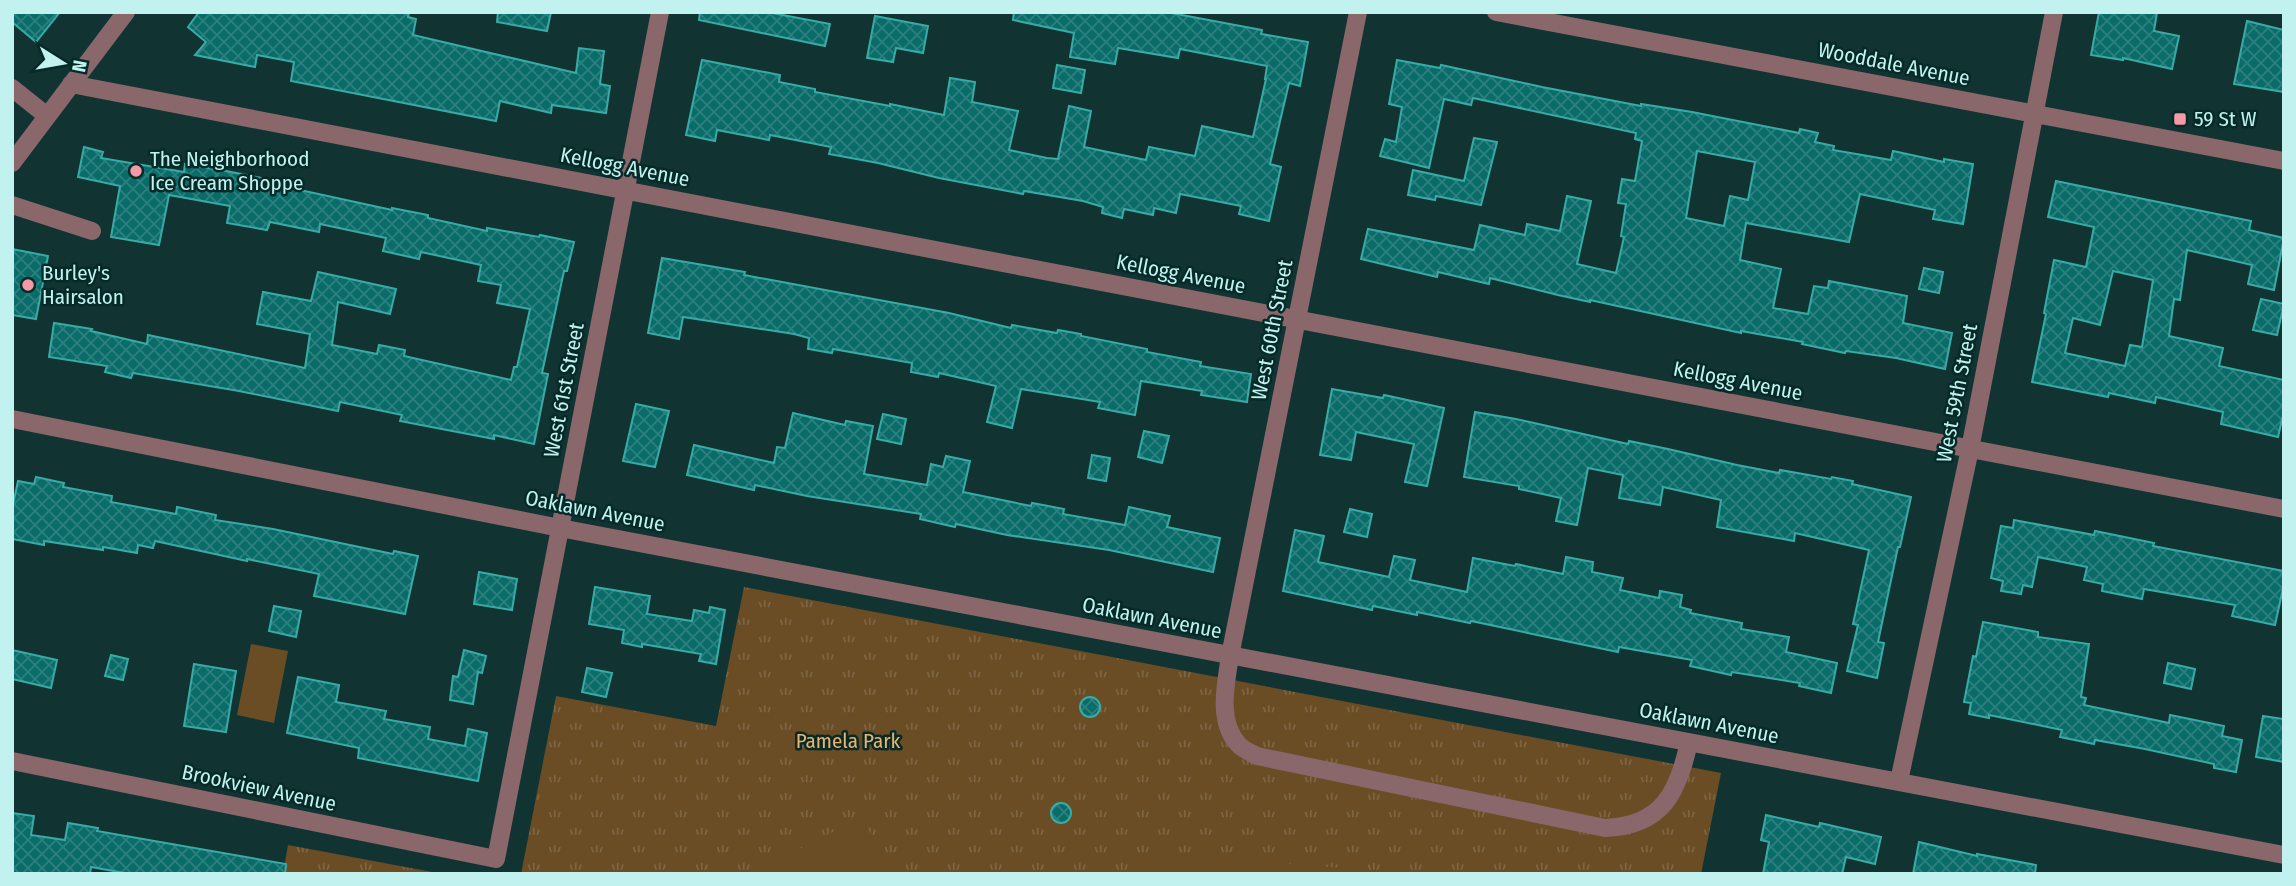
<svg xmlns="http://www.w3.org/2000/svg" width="2296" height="886" font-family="'Fira Sans Condensed',sans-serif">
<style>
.park{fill:url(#park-tufts)}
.pitch{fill:#6a4c25}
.building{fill:url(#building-cross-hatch);stroke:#38aba6;stroke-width:2;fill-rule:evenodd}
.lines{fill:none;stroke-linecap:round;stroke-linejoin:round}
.minor{stroke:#8a676b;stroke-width:18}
.poi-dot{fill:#f49aa7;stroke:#052a28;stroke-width:2.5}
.labels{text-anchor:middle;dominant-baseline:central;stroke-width:5;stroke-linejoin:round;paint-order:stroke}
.street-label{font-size:21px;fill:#c1f2ef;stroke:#052a28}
.poi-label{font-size:21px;fill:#c1f2ef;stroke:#052a28;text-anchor:start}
.park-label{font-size:21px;fill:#edb36b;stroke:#052a28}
</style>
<defs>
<pattern id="park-tufts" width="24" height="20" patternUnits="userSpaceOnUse" patternTransform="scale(1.75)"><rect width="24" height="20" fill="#6a4c25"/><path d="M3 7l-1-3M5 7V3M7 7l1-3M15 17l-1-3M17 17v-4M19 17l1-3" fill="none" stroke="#7e6645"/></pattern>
<pattern id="building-cross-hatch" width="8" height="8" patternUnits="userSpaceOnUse" patternTransform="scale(1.75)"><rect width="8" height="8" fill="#0a6c69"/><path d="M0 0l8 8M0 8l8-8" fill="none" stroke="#2c817f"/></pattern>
</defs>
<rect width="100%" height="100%" fill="#113432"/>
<!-- park -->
<path class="park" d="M744,587L1721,773L1701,874H521L556,696L716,726Z
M288,845L443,874H283Z"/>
<!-- pitch -->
<path class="pitch" d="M251,644L288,651L274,723L237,715Z
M862,817L891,874H751Z
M1158,853H1159L1414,874H1157Z"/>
<!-- building -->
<path class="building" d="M12,12H60L36,42L12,22Z
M199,12H409L408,17L416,19L413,35L576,73L579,48L604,51L600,84L610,86L606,113L552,105L551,113L500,101L496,121L291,81L294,62L257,55L255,67L195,55L206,42L188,27Z
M498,12H551L547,31L497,22Z
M700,12H767L830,24L825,46L699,20Z
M1014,12H1166L1262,30L1261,34L1308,42L1300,86L1289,83L1270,164L1281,167L1269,221L1239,214L1241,206L1180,194L1176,213L1154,208L1153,215L1124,209L1122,218L1102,213L1103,207L1083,201L1024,191L1023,194L939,178L878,163L829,154L831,147L770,135L769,140L717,130L715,141L686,135L702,60L780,75L779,82L815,89V92L890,106V104L944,115L950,78L975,82L972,102L1018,111L1009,150L1047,158L1058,159L1069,106L1091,111L1084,147L1146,160L1149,147L1195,156L1202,126L1253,137L1266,79H1265L1267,66L1180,49L1178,58L1118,48L1115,64L1070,57L1074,33L1013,20Z
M2099,12H2157L2154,31L2179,36L2172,69L2123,58V60L2091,55Z
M875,16L928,26L923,53L896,48L893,62L867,58Z
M2247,21L2284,30V92L2234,84Z
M1397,60L1440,68L1441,65L1542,87L1641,106V104L1692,112L1799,133L1800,129L1818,133L1815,142L1834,146L1833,150L1891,160L1893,151L1944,162V159L1973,164L1963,224L1933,219L1935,210L1860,194L1849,242L1746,223L1740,260L1781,269L1773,308L1808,314L1814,286L1828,288L1829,281L1907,296L1903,323L1952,333L1945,369L1896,358L1846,351L1845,353L1802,344L1803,342L1741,331V333L1590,300V302L1558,295L1490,278L1489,284L1438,272L1437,277L1361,259L1368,229L1474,250L1480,225L1525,235L1527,224L1560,231L1567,196L1591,201L1577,264L1616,273L1624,237L1621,236L1626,204L1618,203L1622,179L1635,181L1642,141L1635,139L1636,133L1473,98L1471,105L1444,99L1429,168L1380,156L1385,139L1396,142L1402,107L1389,104ZM1697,151L1755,162L1748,200L1730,196L1724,226L1686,218Z
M1057,65L1085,70L1081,93L1053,88Z
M1474,138L1497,142L1481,205L1436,196L1435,200L1408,195L1413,170L1464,181Z
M84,147L103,152L101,158L184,172L185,164L226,171L277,181V185L392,210V208L428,215V218L487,231V228L539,237L540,235L574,242L567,271H564L542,373L548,374L534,444L494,435V439L400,421L402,415L340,402L338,411L239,391L133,373L131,378L105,372L107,366L49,357L54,323L92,329L91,331L147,344L148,335L305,368L310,334L257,324L263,292L311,301L318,272L396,289L390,314L338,302L332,345L377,354L379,345L405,350L404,356L511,380L514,367H517L530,309L497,303L501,285L478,281L481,265L421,252L419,259L383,251L386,238L320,224L319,232L270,222L267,230L227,223L230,206L169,195L159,245L111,237L120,186L78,177Z
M2056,181L2251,221L2249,230L2284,238L2274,290L2248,284L2252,265L2187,250L2180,300L2174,299L2169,336L2223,348L2219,366L2284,380V411L2278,437L2221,424L2223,412L2156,397L2155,403L2109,393L2108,397L2032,382L2046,314L2044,313L2054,260L2086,267L2094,227L2048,217ZM2113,271L2153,280L2142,347L2130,345L2125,366L2065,353L2073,318L2100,325Z
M12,249L48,256L36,319L12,315Z
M662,258L745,272L744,275L949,313L1011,328L1012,325L1057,333L1058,330L1081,334V336L1147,349V352L1201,362L1200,366L1251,374L1247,402L1201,395L1202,391L1141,381L1135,415L1098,408L1100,402L1021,389L1012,428L987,422L996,386L939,373L938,377L911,372L912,363L833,349L832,353L808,349L809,338L794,334L683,317L679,339L648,333Z
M1924,268L1943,272L1939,293L1919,289Z
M2261,299L2284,304L2277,335L2253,330Z
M1332,389L1383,398L1384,395L1444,408L1427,486L1405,482L1414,444L1356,432L1351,460L1320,455Z
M636,404L669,411L655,467L623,461Z
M1475,412L1516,419L1628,444L1629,441L1668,449L1737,465L1779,473L1780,470L1831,479L1832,477L1853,481L1852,484L1911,497L1900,547H1898L1878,642L1884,643L1877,678L1847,671L1858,625L1853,624L1869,550L1795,533L1794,541L1717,527L1721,500L1663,487L1660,505L1619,498L1623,475L1588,468L1577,525L1556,521L1561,498L1519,489V486L1464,477Z
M793,413L845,425L846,421L873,426L864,474L927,485L931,464L943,467L946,456L970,461L963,492L1031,506L1032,503L1064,509L1063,514L1125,525L1129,507L1170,516L1167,527L1220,538L1213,572L1109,550L1007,535L956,524L955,527L920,519L921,514L807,496L755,485L754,490L687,475L694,445L774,463L777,447L785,448Z
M883,414L906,419L901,444L877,439Z
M1144,431L1169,436L1162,463L1138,457Z
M1092,455L1110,458L1106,481L1088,478Z
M36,477L64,483L63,487L112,496L111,502L176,514L177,507L216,515L215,520L273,529L393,554L394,551L418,556L405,614L314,596L319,574L247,559V561L155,541L153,548L138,545L137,553L103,547V550L44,541V545L12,539V509L18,481L34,484Z
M1350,509L1372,514L1367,537L1344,532Z
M2014,520L2094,535L2095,531L2154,543L2153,546L2284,571V584L2275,625L2232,616L2235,605L2144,589L2142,599L2102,591L2103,584L2084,580L2087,567L2038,557L2032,587L2023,585L2021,594L2001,591L2003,581L1991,578L2001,526L2013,528Z
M1295,530L1324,536L1318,562L1389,577L1394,556L1415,560L1410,580L1467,592L1473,558L1515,566L1516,564L1563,574L1566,557L1593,562L1592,572L1623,578L1620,590L1659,598L1660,591L1682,595L1680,607L1691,610L1690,613L1742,623L1741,629L1789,637L1786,652L1837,663L1831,693L1799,686L1800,683L1732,672L1731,675L1690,666L1692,660L1619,647L1618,652L1471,621L1470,623L1417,612V615L1373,606L1372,610L1283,591Z
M479,572L517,579L512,610L474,604Z
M595,587L650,596L647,614L692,621L694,610L709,613L710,607L725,610L716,664L699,661L701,654L642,644V647L622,643L624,630L589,624Z
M274,606L301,611L296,637L269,631Z
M1983,622L2038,632V637L2089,644L2081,697L2086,698L2084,705L2169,723L2170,715L2224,726L2222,736L2242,740L2236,772L2214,768V764L2145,749L2095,740L2094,744L2060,737L2062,730L1989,715V718L1969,714L1971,703L1964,702L1973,656L1976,657Z
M12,650L57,660L51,688L12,679Z
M464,650L486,656L482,673L478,672L473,704L450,700L453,676L458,677Z
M111,655L128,659L123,680L105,676Z
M2168,663L2195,669L2191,689L2164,683Z
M194,664L236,671L226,732L184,726Z
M587,668L612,673L606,697L582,692Z
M298,677L339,685L336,702L386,711L384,719L430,727L428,739L465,746L468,729L487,733L478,781L358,758L359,748L287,733Z
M1080 707a10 10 0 1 1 20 0a10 10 0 1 1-20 0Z
M2263,716L2284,719V762L2256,757Z
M1051 813a10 10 0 1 1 20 0a10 10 0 1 1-20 0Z
M12,813L34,816L31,835L65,840L68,823L98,828L97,831L286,864L285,874H130L91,867L90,874H12Z
M1766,815L1819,827L1820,823L1881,837L1875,864L1846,857L1842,874H1763L1769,842L1761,840Z
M1919,842L1977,856V854L2036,865L2035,874H1913Z"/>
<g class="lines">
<!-- minor -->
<path class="minor" d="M1358,12L1230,656C1226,683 1217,721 1238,744C1242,749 1251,753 1257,756L1605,828C1662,826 1678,793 1689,742
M1496,12L2284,161
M71,84L2284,509
M12,88L47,116
M12,163L126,12
M12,205L92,231
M12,419L560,528L2284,855
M12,761L496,859L660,12
M1899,781L1970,449L2054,12"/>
</g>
<!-- markers -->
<g class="poi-dot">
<rect x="2173" y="112" width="14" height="14" rx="3.5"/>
<circle cx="136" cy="171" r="7"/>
<circle cx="28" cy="285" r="7"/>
</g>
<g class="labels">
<!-- street labels -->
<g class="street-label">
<text transform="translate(1894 64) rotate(11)">Wooddale Avenue</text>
<text transform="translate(625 167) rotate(11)">Kellogg Avenue</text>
<text transform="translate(1181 274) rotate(11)">Kellogg Avenue</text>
<text transform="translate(1272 330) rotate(-79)">West 60th Street</text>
<text transform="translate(1738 381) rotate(11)">Kellogg Avenue</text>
<text transform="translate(564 390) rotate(-79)">West 61st Street</text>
<text transform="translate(1957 393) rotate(-79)">West 59th Street</text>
<text transform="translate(595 511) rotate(11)">Oaklawn Avenue</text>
<text transform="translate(1152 618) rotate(11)">Oaklawn Avenue</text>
<text transform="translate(1709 723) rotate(11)">Oaklawn Avenue</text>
<text transform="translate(259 788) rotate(12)">Brookview Avenue</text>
</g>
<!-- poi labels -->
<g class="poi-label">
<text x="2194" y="119">59 St W</text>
<text x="150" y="159">The Neighborhood<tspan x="150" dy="24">Ice Cream Shoppe</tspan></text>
<text x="42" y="273">Burley's<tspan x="42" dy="24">Hairsalon</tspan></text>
</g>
<!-- park labels -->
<g class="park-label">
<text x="848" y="741">Pamela Park</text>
</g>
</g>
<!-- border -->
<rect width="2296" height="886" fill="none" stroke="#c1f2ef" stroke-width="28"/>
<!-- north arrow -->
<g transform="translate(63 63) rotate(101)" stroke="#052a28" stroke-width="5" paint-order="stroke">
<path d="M0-5L12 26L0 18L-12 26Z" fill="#c1f2ef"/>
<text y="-10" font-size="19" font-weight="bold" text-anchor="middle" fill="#c1f2ef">N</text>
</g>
</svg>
